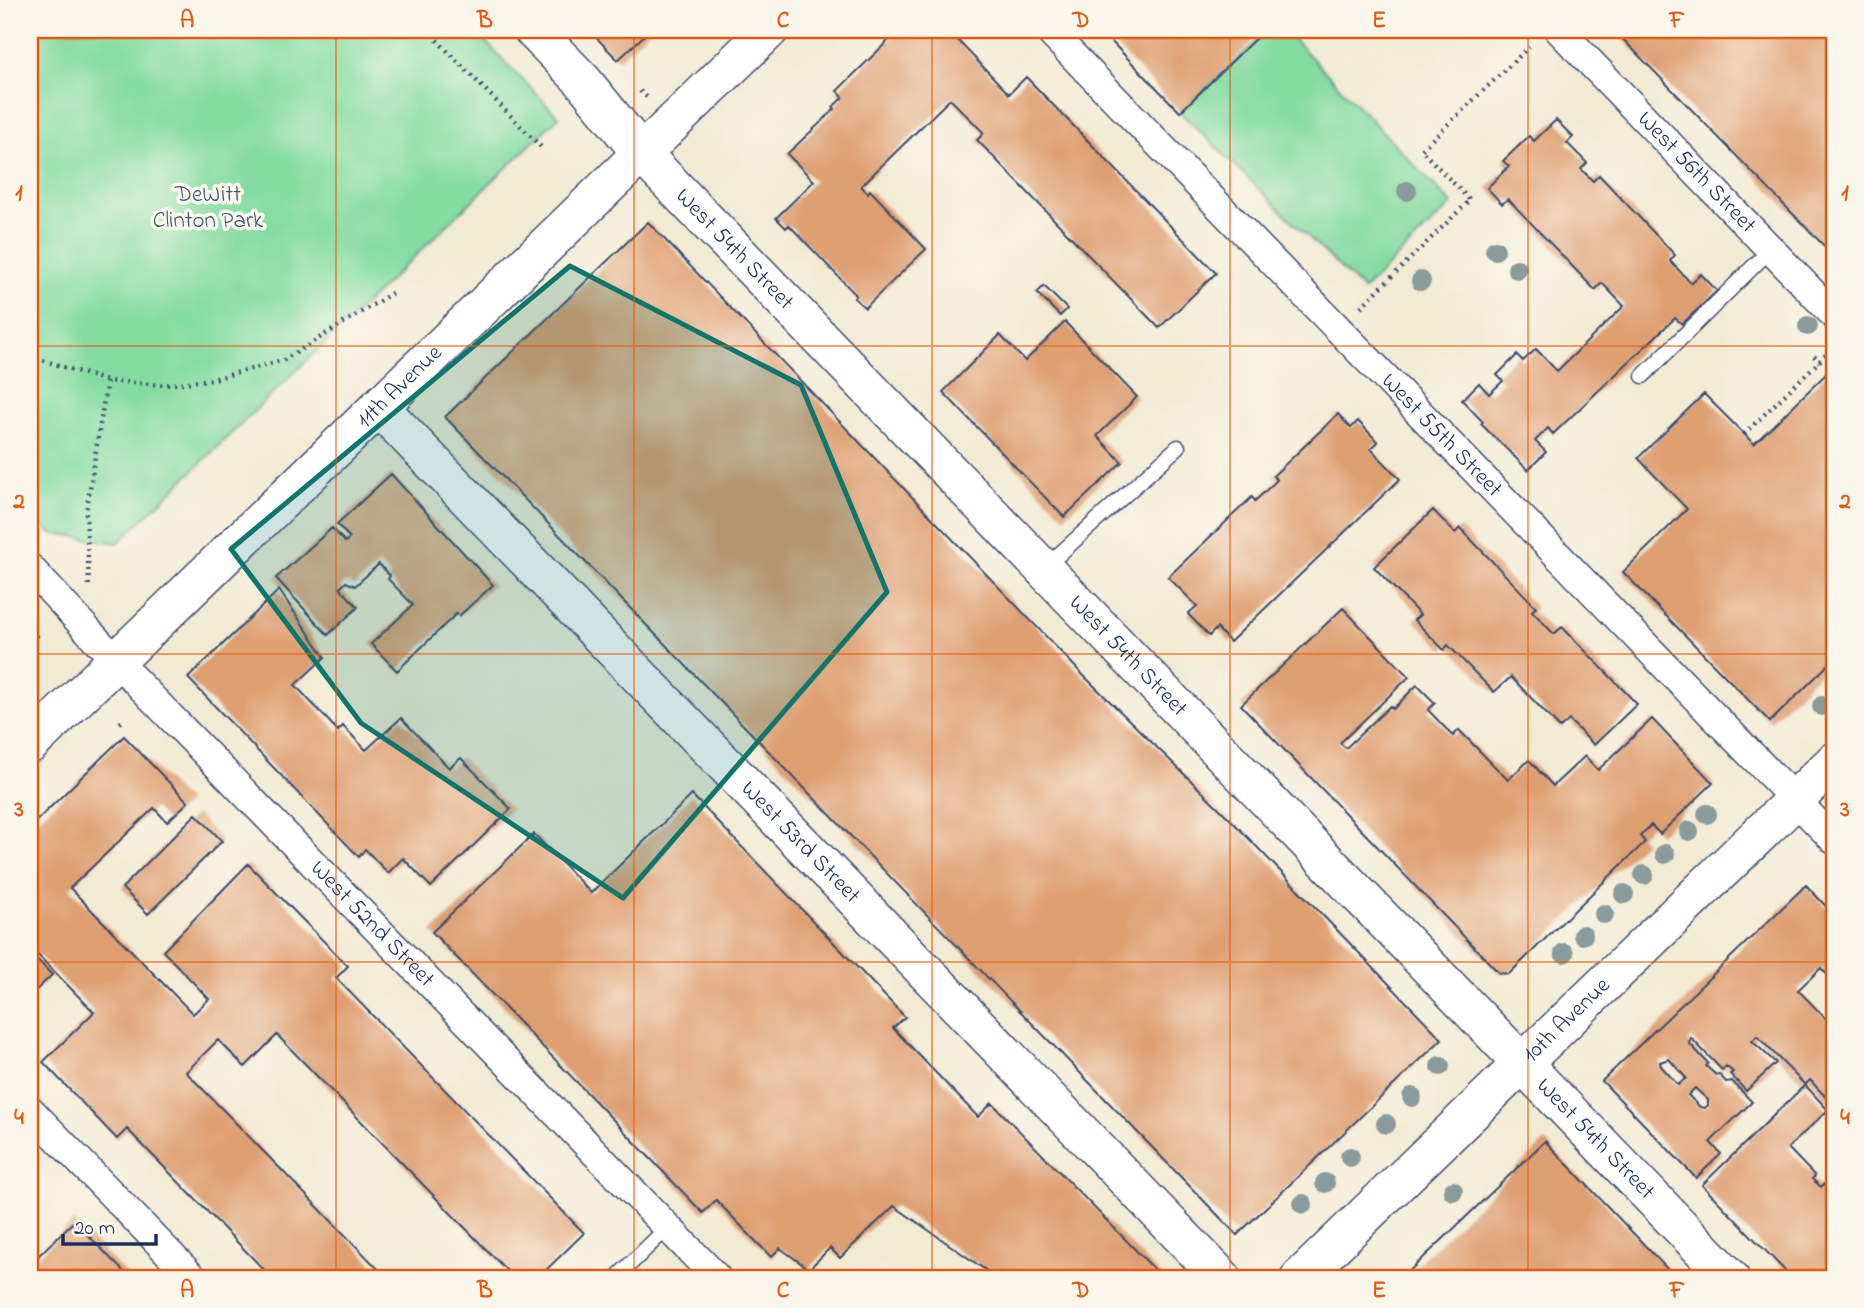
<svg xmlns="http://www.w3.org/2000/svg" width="1864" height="1308" font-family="'Indie Flower',sans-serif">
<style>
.green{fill:#84dca1;stroke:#508680;stroke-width:2}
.building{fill:#de9f71;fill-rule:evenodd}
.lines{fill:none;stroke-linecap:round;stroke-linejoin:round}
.lane-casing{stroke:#3b4b70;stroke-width:17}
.street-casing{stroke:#3b4b70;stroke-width:31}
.secondary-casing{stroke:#3b4b70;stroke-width:41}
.primary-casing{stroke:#3b4b70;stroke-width:41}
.path{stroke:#3b4b70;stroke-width:4.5;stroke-dasharray:2 5;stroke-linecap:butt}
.lane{stroke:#fff;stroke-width:14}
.street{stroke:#fff;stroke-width:28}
.secondary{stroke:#fff;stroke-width:38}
.primary{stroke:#fff;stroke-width:38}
.tree{fill:#8a9b9c}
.marked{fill:#0f766e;fill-opacity:0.2;stroke:#0f766e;stroke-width:5;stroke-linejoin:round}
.grid{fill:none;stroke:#e8590c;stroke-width:2;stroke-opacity:0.55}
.labels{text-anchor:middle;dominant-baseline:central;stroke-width:7;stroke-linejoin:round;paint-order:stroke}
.street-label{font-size:23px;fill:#1b2f5e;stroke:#fbf7ec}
.park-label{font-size:23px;fill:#355a6f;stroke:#fbf7ec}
.neatline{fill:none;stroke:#e8590c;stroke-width:2.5}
.grid-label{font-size:23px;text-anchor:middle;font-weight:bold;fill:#e8590c}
</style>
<rect width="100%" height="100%" fill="#fbf7ec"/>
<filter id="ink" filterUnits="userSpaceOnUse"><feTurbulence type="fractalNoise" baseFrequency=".0143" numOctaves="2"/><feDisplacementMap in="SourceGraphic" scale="14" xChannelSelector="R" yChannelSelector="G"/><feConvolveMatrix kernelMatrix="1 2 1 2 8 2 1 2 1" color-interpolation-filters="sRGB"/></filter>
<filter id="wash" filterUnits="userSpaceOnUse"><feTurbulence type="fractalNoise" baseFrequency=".00686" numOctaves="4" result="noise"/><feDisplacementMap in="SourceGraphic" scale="28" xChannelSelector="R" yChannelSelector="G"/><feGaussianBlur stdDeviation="1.57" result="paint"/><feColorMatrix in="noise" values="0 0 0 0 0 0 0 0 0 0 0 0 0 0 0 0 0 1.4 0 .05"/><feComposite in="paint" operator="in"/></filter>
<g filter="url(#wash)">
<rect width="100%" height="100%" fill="#f2ebd4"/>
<!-- green -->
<path class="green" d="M30,30H474L559,117L118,543L50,533L30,513Z
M1269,30H1285L1452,204L1363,290L1180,112Z"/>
<g id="blocks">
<!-- building -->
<path class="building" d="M589,30H650L618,60Z
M899,30H948L1009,94L1026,77L1216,273L1159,328L977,140L984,133L950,99L861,186L868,193L870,190L926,249L865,308L854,298L856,295L789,225L786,228L776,218L814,181L787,154L835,109L833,107L843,97L837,91Z
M1100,30H1264L1180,112Z
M1614,30H1834V256L1791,212Z
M1556,120L1573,137L1567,143L1587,163L1581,169L1593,181L1599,175L1675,255L1670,261L1691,283L1701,274L1717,291L1682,324L1675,318L1553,434L1548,428L1535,441L1546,452L1528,470L1481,424L1483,422L1462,400L1479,383L1489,394L1503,381L1497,375L1517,355L1523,361L1536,349L1557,371L1624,306L1602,283L1595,290L1508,199L1502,204L1487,188L1509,166L1503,161L1529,136L1534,141Z
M648,222L1082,674L1230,819L1442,1039L1237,1235L445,417Z
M1044,286L1067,309L1060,316L1037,293Z
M1065,322L1137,397L1097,436L1122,462L1064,517L943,392L1000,335L1025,361Z
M1826,374L1834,383V659L1770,722L1623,572L1687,509L1638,458L1704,394L1754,444Z
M1338,414L1351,428L1358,421L1378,442L1371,449L1400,479L1230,642L1217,628L1209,636L1188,614L1197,606L1168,577L1252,497L1255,501L1277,480L1273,476Z
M391,474L493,585L459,616L457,613L397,671L371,644L413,605L388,579L390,576L379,564L355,586L346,582L340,588L358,607L328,635L276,578L332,528L345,542L350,538L337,524Z
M1433,510L1455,533L1460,528L1536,607L1532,611L1554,634L1562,627L1637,704L1594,745L1569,720L1560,728L1511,677L1494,692L1448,645L1444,650L1414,620L1420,615L1374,567Z
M279,590L325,657L295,685L338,731L343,726L366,750L401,718L449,768L461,758L511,809L431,887L403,858L388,873L365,849L359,857L188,678Z
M1343,608L1409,677L1340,743L1346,748L1390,706L1393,709L1417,685L1435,703L1428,710L1453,736L1459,730L1508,780L1529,760L1553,786L1585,756L1598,770L1652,719L1713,783L1660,834L1651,825L1640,836L1645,842L1509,974L1499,973L1241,705Z
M124,736L188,802L167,822L154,808L70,888L193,1014L209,999L163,951L248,864L348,966L336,978L584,1233L538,1278H514L277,1035L245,1067L218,1040L186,1072L387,1278H272L127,1129L117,1139L43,1062L94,1012L30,947V827Z
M692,795L905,1017L893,1028L978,1117L992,1103L1163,1278H997L894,1206L840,1258L830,1248L809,1269L780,1248L771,1257L716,1200L703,1213L432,932L534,834L591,893Z
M196,814L222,841L148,914L122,888Z
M1806,885L1834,915V982L1821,968L1798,990L1834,1027V1106L1810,1080L1805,1085L1757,1036L1752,1041L1776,1063L1746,1091L1730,1074L1733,1072L1726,1066L1722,1070L1691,1038L1689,1043L1708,1063L1706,1066L1716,1075L1719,1074L1726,1082L1732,1081L1752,1102L1710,1142L1721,1154L1696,1178L1602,1081ZM1669,1059L1686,1078L1678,1085L1661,1066L1660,1062ZM1695,1088L1708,1100V1105L1705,1108L1700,1107L1688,1095Z
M30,952L52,975L30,996Z
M1805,1085L1828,1110L1788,1148L1815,1176L1812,1179L1821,1187L1824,1184L1834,1196V1278H1792L1702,1185Z
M1545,1141L1676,1278H1402L1440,1242Z
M74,1221L130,1278H30V1264Z"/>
</g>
</g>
<g filter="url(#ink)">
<use href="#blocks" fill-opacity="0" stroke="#3b4b70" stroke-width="2"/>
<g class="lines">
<defs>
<path id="lane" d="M1643,376L1771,249
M1044,568L1178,447
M616,1278L668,1227"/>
<g id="street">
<path id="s1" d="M1048,30L1834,840"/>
<path id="s2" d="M1559,30L1834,315"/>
<path id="s3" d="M30,568L117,662L717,1278"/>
<path d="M30,1110L193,1278"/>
</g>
<g id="secondary">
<path id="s4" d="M533,30L582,80L642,154L1730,1278"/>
<path id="s5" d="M379,407L1222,1278"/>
<path id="s6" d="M30,744L769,30"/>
</g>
<g id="primary">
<path id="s7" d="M1300,1278L1834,762"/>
</g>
</defs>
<!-- lane casing -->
<use href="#lane" class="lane-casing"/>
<!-- street casing -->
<use href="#street" class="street-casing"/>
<!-- secondary casing -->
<use href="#secondary" class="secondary-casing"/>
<!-- primary casing -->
<use href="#primary" class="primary-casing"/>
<!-- path -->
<path class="path" d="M427,30L542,148
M640,91L650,100
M1361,307L1470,200L1421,150L1529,47
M30,356L107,381
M1814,356L1819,362
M1744,434L1834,347
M89,585L86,513L107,381L165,385L214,379L284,360L392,293
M31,641L40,633
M120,723L125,719"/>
<!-- lane -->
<use href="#lane" class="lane"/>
<!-- street -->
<use href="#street" class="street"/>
<!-- secondary -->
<use href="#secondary" class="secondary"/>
<!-- primary -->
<use href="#primary" class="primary"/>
</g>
<!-- trees -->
<g class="tree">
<circle cx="1407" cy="191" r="10"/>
<circle cx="1495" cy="250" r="10"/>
<circle cx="1517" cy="269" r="10"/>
<circle cx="1421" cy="281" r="10"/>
<circle cx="1808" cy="326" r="10"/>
<circle cx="1822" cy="706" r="10"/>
<circle cx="1707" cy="814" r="10"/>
<circle cx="1689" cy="831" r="10"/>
<circle cx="1665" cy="854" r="10"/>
<circle cx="1644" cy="875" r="10"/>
<circle cx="1624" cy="894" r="10"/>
<circle cx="1604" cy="914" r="10"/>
<circle cx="1583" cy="935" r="10"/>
<circle cx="1564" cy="953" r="10"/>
<circle cx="1440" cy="1066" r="10"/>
<circle cx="1412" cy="1097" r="10"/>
<circle cx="1386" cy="1124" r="10"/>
<circle cx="1350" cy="1157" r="10"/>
<circle cx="1325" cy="1183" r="10"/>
<circle cx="1453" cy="1191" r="10"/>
<circle cx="1303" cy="1204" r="10"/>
</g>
</g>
<!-- marked area -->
<path class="marked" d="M570,266L801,385L887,592L623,898L361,723L231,549Z"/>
<!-- grid -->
<path class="grid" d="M336,30V1278M634,30V1278M932,30V1278M1230,30V1278M1528,30V1278M30,346H1834M30,654H1834M30,962H1834"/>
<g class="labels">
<!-- street labels -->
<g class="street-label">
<text stroke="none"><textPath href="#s2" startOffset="198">West 56th Street</textPath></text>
<text stroke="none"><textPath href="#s4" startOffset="298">West 54th Street</textPath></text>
<text stroke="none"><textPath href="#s6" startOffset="514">11th Avenue</textPath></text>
<text stroke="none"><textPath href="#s1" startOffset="565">West 55th Street</textPath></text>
<text stroke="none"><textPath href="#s4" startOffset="864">West 54th Street</textPath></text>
<text stroke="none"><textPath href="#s5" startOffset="606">West 53rd Street</textPath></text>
<text stroke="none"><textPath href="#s3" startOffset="494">West 52nd Street</textPath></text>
<text stroke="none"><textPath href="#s7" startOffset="371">10th Avenue</textPath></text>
<text stroke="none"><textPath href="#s4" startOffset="1536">West 54th Street</textPath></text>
</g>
<!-- park labels -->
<g class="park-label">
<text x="208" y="195">DeWitt<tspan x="208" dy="26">Clinton Park</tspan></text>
</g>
</g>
<!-- margin -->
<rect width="1864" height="1308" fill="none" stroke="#fbf7ec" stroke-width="77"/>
<!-- scale -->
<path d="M63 1234v10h93v-10" fill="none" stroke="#1b2f5e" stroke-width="3.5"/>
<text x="74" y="1234" font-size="21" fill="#1b2f5e" stroke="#fbf7ec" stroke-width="5" paint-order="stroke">20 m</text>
<rect x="38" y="38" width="1788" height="1232" class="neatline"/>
<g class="grid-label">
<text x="187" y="27">A</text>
<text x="485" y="27">B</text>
<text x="783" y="27">C</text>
<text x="1081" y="27">D</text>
<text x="1379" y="27">E</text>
<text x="1677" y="27">F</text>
<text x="19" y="200">1</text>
<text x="1845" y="200">1</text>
<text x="19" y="508">2</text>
<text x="1845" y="508">2</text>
<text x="19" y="816">3</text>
<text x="1845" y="816">3</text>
<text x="19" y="1124">4</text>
<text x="1845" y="1124">4</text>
<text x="187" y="1297">A</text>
<text x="485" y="1297">B</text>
<text x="783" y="1297">C</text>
<text x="1081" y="1297">D</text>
<text x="1379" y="1297">E</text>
<text x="1677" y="1297">F</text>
</g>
</svg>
